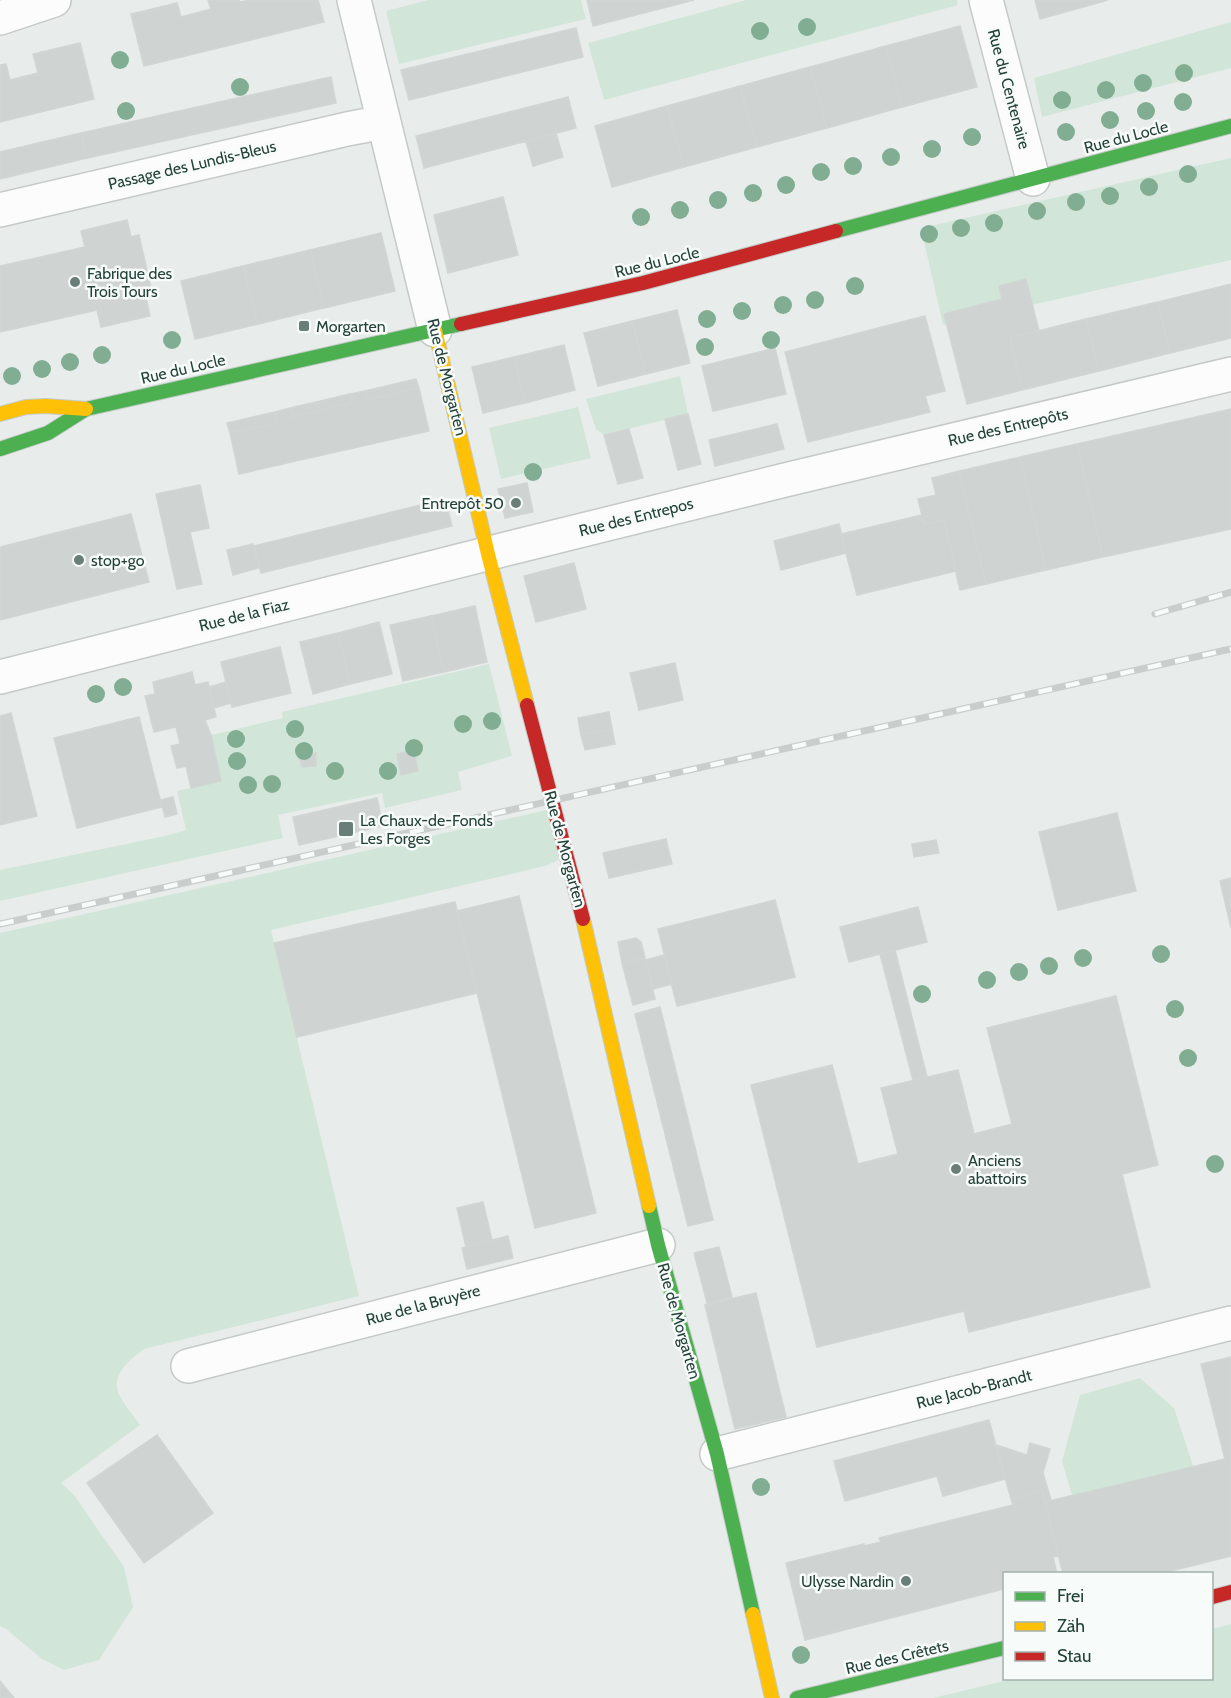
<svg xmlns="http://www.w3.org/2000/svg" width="1231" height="1698" font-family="Cabin,sans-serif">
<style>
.green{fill:#d1e6d8}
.building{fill:#cfd4d2;stroke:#d1d6d4;stroke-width:1.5}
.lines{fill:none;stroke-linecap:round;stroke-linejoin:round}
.street-casing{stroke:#c5cac8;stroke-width:36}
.fast-casing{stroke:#c3cbc8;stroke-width:16}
.slow-casing{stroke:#c3cbc8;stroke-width:16}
.jam-casing{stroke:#c3cbc8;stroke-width:16}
.street{stroke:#fcfcfc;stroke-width:33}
.fast{stroke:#4caf50;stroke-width:14}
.slow{stroke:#ffc107;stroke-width:14}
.jam{stroke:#c62828;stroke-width:14}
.rail-casing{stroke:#c9cdcc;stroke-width:7}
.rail{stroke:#f7fbf9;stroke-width:4.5;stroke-dasharray:14;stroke-linecap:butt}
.tree{fill:#81ae93}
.poi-dot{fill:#697e78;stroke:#f7fbf9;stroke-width:2}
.labels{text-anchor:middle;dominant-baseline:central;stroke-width:5;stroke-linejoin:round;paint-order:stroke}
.street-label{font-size:16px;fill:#24423a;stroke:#f7fbf9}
.poi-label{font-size:16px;fill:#24423a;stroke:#f7fbf9;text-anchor:start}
</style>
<rect width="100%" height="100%" fill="#e8edeb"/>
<!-- green -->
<path class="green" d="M428,0H581L586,19L399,64L386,11Z
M746,0H957L958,5L604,100L588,43Z
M1231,22V68L1042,117L1034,78Z
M1231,158V260L943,325L921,228Z
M680,376L688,414L604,435L596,429L586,399Z
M578,407L591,458L501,479L489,428Z
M489,664L512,756L458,772L462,790L385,808L382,793L278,815L283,838L0,901V870L165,836L186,830L177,791L221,781L211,735L283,718L282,712Z
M547,810L559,860L545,866L271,930L359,1296L144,1349C131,1359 112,1373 118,1392C122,1402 134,1416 140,1425L61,1483L74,1495L124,1567L133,1607L99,1660L64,1670L42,1659L6,1629L0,1626V933Z
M1140,1378L1174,1408L1193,1466L1072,1495L1062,1461L1080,1395Z
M1231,1624V1698H933L1012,1679L1212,1678V1629Z"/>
<!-- building -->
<path class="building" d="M208,0H239L240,2L250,0H318L324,22L144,66L131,14L177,3L181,17L211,9Z
M587,0H694L593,26Z
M1035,0H1108L1040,19Z
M960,26L977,87L902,107L886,46Z
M576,28L583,57L409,100L401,70Z
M80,43L94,99L0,122V65L6,64L10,80L38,73L33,54Z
M886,46L902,107L827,128L810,67Z
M810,67L827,128L757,147L740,86Z
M331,77L336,103L87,158L81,133Z
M740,86L757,147L684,167L667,106Z
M568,97L576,128L424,168L416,136Z
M667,106L684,167L612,187L595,126Z
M81,133L87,158L0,179V152Z
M556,133L563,157L533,166L526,141Z
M503,197L518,255L448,273L434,215Z
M127,220L131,237L139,235L153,297L146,298L150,316L101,327L97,310L0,332V266L85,247L81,231Z
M381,233L395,291L324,308L310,250Z
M310,250L324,308L258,324L243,266Z
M243,266L258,324L195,339L181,281Z
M1026,279L1039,331L1010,338L1022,390L967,404L944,314L1002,299L999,286Z
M1231,284V338L1170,353L1158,302Z
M1158,302L1170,353L1099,371L1086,319Z
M677,310L690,363L646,374L632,321Z
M925,316L945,391L925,396L930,412L808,442L785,352Z
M1086,319L1099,371L1022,390L1010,338Z
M632,321L646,374L598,386L584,333Z
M564,345L575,390L525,403L514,357Z
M775,348L786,394L713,411L702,366Z
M514,357L525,403L483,413L472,367Z
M416,379L419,388L367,400L365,391Z
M419,388L429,431L239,474L230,433L277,423L275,412L290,408L292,417L352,403L350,394L365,391L367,400Z
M350,394L352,403L292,417L290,408Z
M1231,409V529L1103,557L1077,444Z
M275,412L277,423L230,433L227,423Z
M688,414L701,464L678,470L665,419Z
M777,424L784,449L715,466L709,440Z
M629,429L643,478L618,484L604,435Z
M1077,444L1103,557L1046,570L1020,457Z
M1020,457L1046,570L986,584L959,471Z
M959,471L986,584L960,590L944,520L924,524L918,499L936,495L932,478Z
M527,483L533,512L505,518L498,489Z
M200,485L209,528L190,532L202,584L177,589L156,494Z
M445,499L452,526L261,573L254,546Z
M131,514L149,582L0,620V547Z
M922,515L924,524L944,520L956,571L857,595L841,534Z
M839,524L846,553L781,570L774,541Z
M253,544L259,568L233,575L227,550Z
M574,563L586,609L536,622L524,576Z
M475,606L487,662L444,672L431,616Z
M431,616L444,672L403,681L390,625Z
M379,622L392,674L350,684L338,633Z
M338,633L350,684L313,694L300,642Z
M280,647L291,693L232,707L221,662Z
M675,663L683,700L639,710L630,673Z
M192,672L195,685L208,682L216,717L205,720L211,735L221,781L191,788L186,766L177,768L171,746L180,744L176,727L154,732L145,696L155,694L153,682Z
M226,682L231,703L214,708L209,687Z
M609,712L612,729L581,735L578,718Z
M11,713L37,816L0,825V716Z
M139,717L162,807L77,828L54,738Z
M612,729L615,744L585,750L581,735Z
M414,750L418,771L401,775L397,754Z
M316,753V766L302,767L299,756Z
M173,797L177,814L165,817L161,800Z
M377,798L383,826L299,845L293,817Z
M1117,813L1136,891L1058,910L1039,832Z
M666,839L672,864L609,878L603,853Z
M936,840L939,853L914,857L912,844Z
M1231,878V928L1220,881Z
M519,896L596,1213L535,1228L457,911Z
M775,900L795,977L677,1006L658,929Z
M455,902L477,993L297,1037L274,943Z
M918,907L927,942L849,962L840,927Z
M636,938L641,942L645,958L622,963L618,942Z
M895,950L927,1077L913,1080L880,954Z
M664,955L672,984L653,989L645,960Z
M645,958L655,999L633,1005L622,963Z
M1116,996L1158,1165L1122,1174L1150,1287L969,1332L964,1311L817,1347L751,1085L832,1065L858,1164L898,1154L881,1088L958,1070L974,1134L1012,1124L987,1028Z
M660,1007L713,1220L688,1226L635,1014Z
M483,1202L492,1240L466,1247L457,1208Z
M508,1236L513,1258L467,1269L462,1248Z
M719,1247L732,1297L707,1303L694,1253Z
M756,1293L786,1417L735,1429L705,1305Z
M1231,1357V1556L1159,1574H1063L1045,1502L1225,1459L1201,1364Z
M989,1420L1005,1479L943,1496L937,1476L845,1501L834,1461Z
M157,1435L213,1513L144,1563L87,1483Z
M1030,1443L1050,1449L1043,1473L1051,1500L1045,1502L1042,1490L1011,1499L996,1445L1027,1455Z
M1042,1490L1058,1556L1053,1557L1057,1574H1004V1589L805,1640L786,1563L864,1544V1546L881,1542L879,1538L1013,1505L1011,1499Z
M0,1681L14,1698H0Z"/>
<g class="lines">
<defs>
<path id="street" d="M354,0L435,330
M986,0L1033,179
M0,18L54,0
M0,210L347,129L384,122
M0,677L514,547L785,480L1231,374
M188,1366L658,1245
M717,1454L1231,1323"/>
<path id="fast" d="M836,231L1231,126
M0,449L48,433L86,409L461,324
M649,1206L658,1245L717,1454L753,1614
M797,1698L1004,1648"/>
<path id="slow" d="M435,330L488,554L527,705
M0,414L26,407L46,406L86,409
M583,919L649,1206
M753,1614L772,1698"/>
<path id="jam" d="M461,324L643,283L836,231
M527,705L583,919
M1212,1597L1231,1592"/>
</defs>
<!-- street casing -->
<use href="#street" class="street-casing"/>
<!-- fast casing -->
<use href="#fast" class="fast-casing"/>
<!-- slow casing -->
<use href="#slow" class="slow-casing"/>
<!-- jam casing -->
<use href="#jam" class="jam-casing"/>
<!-- street -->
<use href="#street" class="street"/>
<!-- fast -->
<use href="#fast" class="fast"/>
<!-- slow -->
<use href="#slow" class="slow"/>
<!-- jam -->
<use href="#jam" class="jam"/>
<defs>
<path id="rail" d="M1155,614L1231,592
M0,924L1231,649"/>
</defs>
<!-- rail casing -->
<use href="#rail" class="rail-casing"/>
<!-- rail -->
<use href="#rail" class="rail"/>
</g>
<!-- trees -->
<g class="tree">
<circle cx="807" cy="27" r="9"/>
<circle cx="760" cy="31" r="9"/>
<circle cx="120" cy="60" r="9"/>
<circle cx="1184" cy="73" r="9"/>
<circle cx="1143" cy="83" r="9"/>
<circle cx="240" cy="87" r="9"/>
<circle cx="1106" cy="90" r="9"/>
<circle cx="1062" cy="100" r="9"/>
<circle cx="1183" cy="102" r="9"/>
<circle cx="126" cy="111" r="9"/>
<circle cx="1146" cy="111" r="9"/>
<circle cx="1110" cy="120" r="9"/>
<circle cx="1066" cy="132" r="9"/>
<circle cx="972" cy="137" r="9"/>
<circle cx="932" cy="149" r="9"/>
<circle cx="891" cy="157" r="9"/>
<circle cx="853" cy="166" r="9"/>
<circle cx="821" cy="172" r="9"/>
<circle cx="1188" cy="174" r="9"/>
<circle cx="786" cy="185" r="9"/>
<circle cx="1149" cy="187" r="9"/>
<circle cx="753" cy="193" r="9"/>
<circle cx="1110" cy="196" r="9"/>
<circle cx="718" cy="200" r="9"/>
<circle cx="1076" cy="202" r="9"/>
<circle cx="680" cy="210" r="9"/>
<circle cx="1037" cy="211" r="9"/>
<circle cx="641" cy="217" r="9"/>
<circle cx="994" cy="223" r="9"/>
<circle cx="961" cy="228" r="9"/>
<circle cx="929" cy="234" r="9"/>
<circle cx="855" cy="286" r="9"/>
<circle cx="815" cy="300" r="9"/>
<circle cx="783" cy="305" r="9"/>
<circle cx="742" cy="311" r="9"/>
<circle cx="707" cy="319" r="9"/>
<circle cx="172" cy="340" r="9"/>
<circle cx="771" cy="340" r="9"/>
<circle cx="705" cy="347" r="9"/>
<circle cx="102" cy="355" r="9"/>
<circle cx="70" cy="362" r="9"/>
<circle cx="42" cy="369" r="9"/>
<circle cx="12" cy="376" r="9"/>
<circle cx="533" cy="472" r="9"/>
<circle cx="123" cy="687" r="9"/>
<circle cx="96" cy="694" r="9"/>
<circle cx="492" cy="721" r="9"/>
<circle cx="463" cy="724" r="9"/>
<circle cx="295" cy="729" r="9"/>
<circle cx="236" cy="739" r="9"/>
<circle cx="414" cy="748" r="9"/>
<circle cx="304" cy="751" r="9"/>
<circle cx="237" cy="761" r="9"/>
<circle cx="335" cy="771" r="9"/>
<circle cx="388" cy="771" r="9"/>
<circle cx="272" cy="784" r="9"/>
<circle cx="248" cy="785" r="9"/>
<circle cx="1161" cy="954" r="9"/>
<circle cx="1083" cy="958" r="9"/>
<circle cx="1049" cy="966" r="9"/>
<circle cx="1019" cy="972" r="9"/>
<circle cx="987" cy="980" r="9"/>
<circle cx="922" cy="994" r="9"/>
<circle cx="1175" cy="1009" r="9"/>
<circle cx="1188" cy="1058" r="9"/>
<circle cx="1215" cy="1164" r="9"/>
<circle cx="761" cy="1487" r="9"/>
<circle cx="801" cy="1655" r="9"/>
</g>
<!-- markers -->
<g class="poi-dot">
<circle cx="75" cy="282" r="6"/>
<rect x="298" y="320" width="12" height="12" rx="3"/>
<circle cx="516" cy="503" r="6"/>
<circle cx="79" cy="560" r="6"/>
<rect x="338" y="821" width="16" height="16" rx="3"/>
<circle cx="956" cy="1169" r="6"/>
<circle cx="906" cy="1581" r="6"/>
</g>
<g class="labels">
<!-- street labels -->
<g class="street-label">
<text transform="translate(1009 89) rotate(75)">Rue du Centenaire</text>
<text transform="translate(1126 137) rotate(-15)">Rue du Locle</text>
<text transform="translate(192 165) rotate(-13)">Passage des Lundis-Bleus</text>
<text transform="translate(657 262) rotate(-14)">Rue du Locle</text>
<text transform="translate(183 369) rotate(-13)">Rue du Locle</text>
<text transform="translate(447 377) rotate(76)">Rue de Morgarten</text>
<text transform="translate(1008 427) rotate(-13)">Rue des Entrepôts</text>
<text transform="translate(636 517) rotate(-14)">Rue des Entrepos</text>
<text transform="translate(244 615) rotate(-14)">Rue de la Fiaz</text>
<text transform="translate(565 849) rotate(75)">Rue de Morgarten</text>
<text transform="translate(423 1305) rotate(-15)">Rue de la Bruyère</text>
<text transform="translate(679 1321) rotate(74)">Rue de Morgarten</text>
<text transform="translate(974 1389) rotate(-14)">Rue Jacob-Brandt</text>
<text transform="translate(897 1657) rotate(-13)">Rue des Crêtets</text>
</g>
<!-- poi labels -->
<g class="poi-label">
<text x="87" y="273">Fabrique des<tspan x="87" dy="18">Trois Tours</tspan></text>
<text x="316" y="326">Morgarten</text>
<text x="504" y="503" text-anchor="end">Entrepôt 50</text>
<text x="91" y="560">stop+go</text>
<text x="360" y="820">La Chaux-de-Fonds<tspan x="360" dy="18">Les Forges</tspan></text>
<text x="968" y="1160">Anciens<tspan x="968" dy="18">abattoirs</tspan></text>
<text x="894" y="1581" text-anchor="end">Ulysse Nardin</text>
</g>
</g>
<!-- legend -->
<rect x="1003" y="1572" width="210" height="108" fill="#f7fbf9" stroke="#a3b1ad" stroke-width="1.5"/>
<rect x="1015" y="1592" width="30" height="9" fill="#4caf50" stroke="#a3b1ad" stroke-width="1.5"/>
<text x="1057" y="1602" font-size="18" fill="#24423a">Frei</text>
<rect x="1015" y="1622" width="30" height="9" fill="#ffc107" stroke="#a3b1ad" stroke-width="1.5"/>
<text x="1057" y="1632" font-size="18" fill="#24423a">Zäh</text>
<rect x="1015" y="1652" width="30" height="9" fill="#c62828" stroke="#a3b1ad" stroke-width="1.5"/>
<text x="1057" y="1662" font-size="18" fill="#24423a">Stau</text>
</svg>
